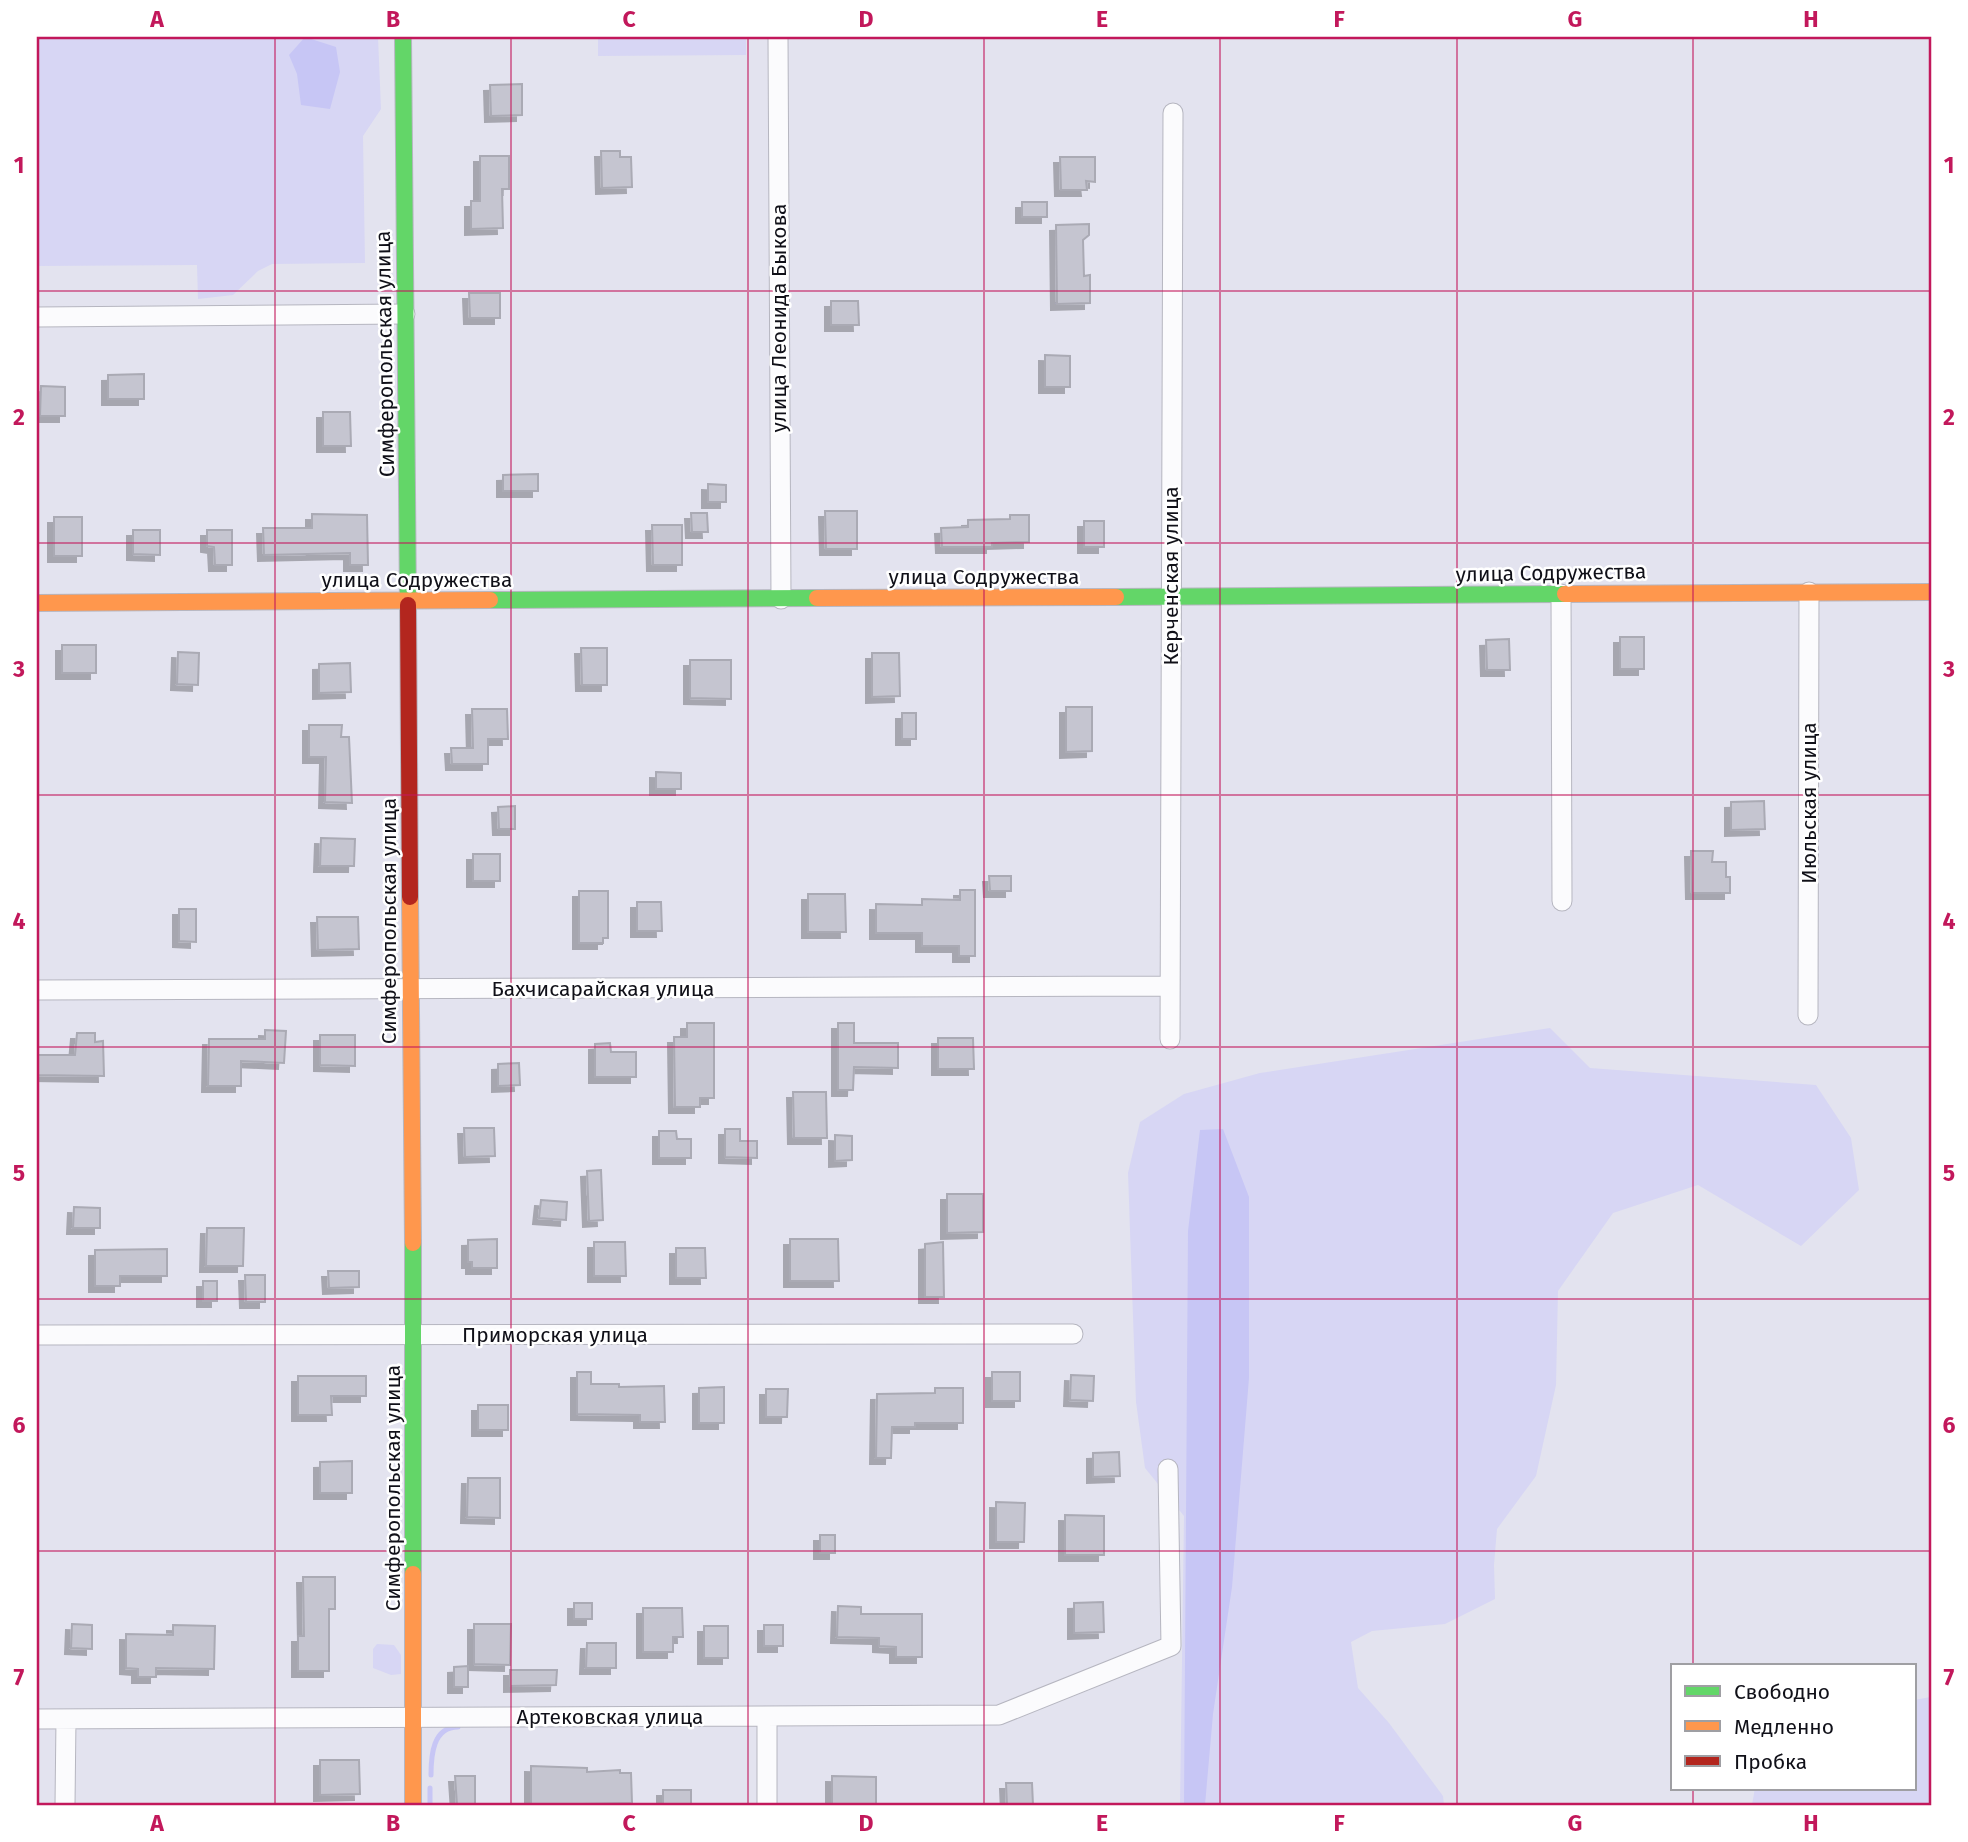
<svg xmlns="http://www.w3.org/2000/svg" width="1968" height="1842" font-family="'Fira Sans',sans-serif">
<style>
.green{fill:#d7d6f4}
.water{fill:#c7c6f5}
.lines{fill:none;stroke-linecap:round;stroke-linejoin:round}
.stream{stroke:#c7c6f5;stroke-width:5}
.building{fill:#c5c5d0;stroke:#aaaab4;stroke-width:2;filter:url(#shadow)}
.street-casing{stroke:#b6b6c0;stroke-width:21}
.fast-casing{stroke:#b6b6c0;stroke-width:18}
.slow-casing{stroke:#b6b6c0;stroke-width:18}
.jam-casing{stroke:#b6b6c0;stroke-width:18}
.street{stroke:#fbfbfd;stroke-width:19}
.fast{stroke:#63d668;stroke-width:16}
.slow{stroke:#ff974d;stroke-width:16}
.jam{stroke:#b3261e;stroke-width:16}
.grid{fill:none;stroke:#c2185b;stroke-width:2;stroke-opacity:0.55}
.labels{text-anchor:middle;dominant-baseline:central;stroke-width:5;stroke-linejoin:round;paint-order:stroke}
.street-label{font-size:21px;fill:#101018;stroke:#fff}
.neatline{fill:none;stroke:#c2185b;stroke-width:2.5}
.grid-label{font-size:23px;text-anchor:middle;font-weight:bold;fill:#c2185b}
</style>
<defs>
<filter id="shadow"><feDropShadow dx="-6" dy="6" stdDeviation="0" flood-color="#0004"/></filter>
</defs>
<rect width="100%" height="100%" fill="#e3e3ef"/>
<!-- green -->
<path class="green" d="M37,37H378L381,109L363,136L365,263L272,264L258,271L233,295L198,299L197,265L37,266Z
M598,37H746V55L598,56Z
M1550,1028L1590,1068L1816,1085L1851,1138L1859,1190L1801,1246L1698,1185L1613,1213L1558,1291L1556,1385L1536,1476L1497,1529L1494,1565L1495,1599L1445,1624L1372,1631L1351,1642L1358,1688L1389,1723L1443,1796L1444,1805H1180L1184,1516L1145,1468L1136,1402L1128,1173L1140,1122L1184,1094L1260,1073Z
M377,1644L394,1645L401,1655V1674L391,1675L373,1668V1649Z
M1931,1697V1805H1752L1755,1788H1914V1700Z"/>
<!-- water -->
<path class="water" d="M305,37L336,47L340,72L330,109L301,105L297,74L289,55Z
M1223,1129L1249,1197V1378L1232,1587L1213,1714L1205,1805H1184L1188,1231L1200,1130Z"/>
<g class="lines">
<!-- stream -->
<path class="stream" d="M431,1775C431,1755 433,1727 458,1727
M430,1805V1788"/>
</g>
<!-- building -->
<path class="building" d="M522,84V115L491,116L490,85Z
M601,151H620V157H631L632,187L602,188Z
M480,156H509V189H502L503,228L471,229V201H480Z
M1060,157H1095V182L1086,181L1087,190H1061Z
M1022,202H1047V217H1022Z
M1089,224V235L1083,240L1084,276L1090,275V303L1057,304L1056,225Z
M469,293H500V318H470Z
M831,301H858L859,325H831Z
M1045,355L1070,356V387H1045Z
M144,374V399H108V375Z
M41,386L65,387V416H40Z
M323,412H350L351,446H323Z
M538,474V491H503V475Z
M708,484L726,485V502H708Z
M825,511H857V549H826Z
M691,513H707L708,532H692Z
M312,514L367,515L368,565H350V553L264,555L263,528H312Z
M1010,515H1029V542L992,543V547H942L941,528L968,527V520L1010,519Z
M54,517H82V556H54Z
M1084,521H1104V547H1084Z
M652,525H682V565H653Z
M133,530H160V555L133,554Z
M207,530H232V565H215L214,547L207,546Z
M1620,637H1644V669H1620Z
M1509,639L1510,670H1487L1486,640Z
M62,645H96V673H62Z
M581,648H607V685H582Z
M178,652L199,653L198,685L177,684Z
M872,653H899L900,696L872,697Z
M690,660H731V699L690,698Z
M350,663L351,692L319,693V664Z
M1066,707H1092V751L1066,752Z
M472,709H507L508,739H488V764H452L451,748H473Z
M902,713H916V739H902Z
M309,725H342L341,737H349L352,803L325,802L326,757H309Z
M656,772L681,773V789H656Z
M1764,801L1765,829L1731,830V802Z
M515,806V829H499L498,807Z
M321,838L355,839L354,866H320Z
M1691,851H1713L1712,862H1726V877H1730V893H1692Z
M473,854H500V881H473Z
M989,876H1011V891H990Z
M960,890H975V956H959V946H922V933H876V904L922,905V899L960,900Z
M579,891H608V938H603V943H579Z
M808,894H845L846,932H808Z
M637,902H661L662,931H637Z
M179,909H196V942L179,941Z
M317,917H358L359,949L318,950Z
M687,1023H714V1098H700V1107H675L674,1037H687Z
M838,1023H854V1043H898V1068L854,1067L853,1090H838Z
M265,1030L286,1031L284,1063L241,1061V1086H208L209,1039H265Z
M77,1033H95V1042L103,1041L104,1076L37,1075V1055H75Z
M320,1035H355V1066L320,1065Z
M938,1038H973L974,1069H938Z
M610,1043L611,1052H636V1077H595V1044Z
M519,1063L520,1085L498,1086V1064Z
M793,1092H826L827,1138H794Z
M464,1128H494L495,1156L465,1157Z
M725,1129H740V1141H757V1158L725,1157Z
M659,1131H676L677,1139H691V1158H659Z
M835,1135L852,1136V1160L835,1161Z
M601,1170L603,1220L589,1221L587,1171Z
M947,1194H983V1232L947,1233Z
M541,1200L567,1202L566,1220L539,1218Z
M74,1207L100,1208V1228H73Z
M207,1228H244L243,1266H206Z
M497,1239V1268H472V1262H468V1240Z
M790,1239H838L839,1281H790Z
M594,1242H625L626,1276H594Z
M943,1242L944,1297H925V1244Z
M676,1248H705L706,1278H676Z
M167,1249V1276H120V1286H95V1250Z
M328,1271H359V1287L329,1288Z
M245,1275H265V1302H246Z
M203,1281H217V1301H203Z
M577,1372H591V1384H619V1387L664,1386L665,1422H640V1415L577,1414Z
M992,1372H1020V1401H992Z
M1071,1375L1094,1376L1093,1401L1070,1400Z
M298,1376H366V1396H331L332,1415H298Z
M724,1387V1423H699V1388Z
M935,1388H963V1423H915V1427H892L891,1458H876L877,1394L935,1393Z
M766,1389H788L787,1417H766Z
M478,1405H508V1430H478Z
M1119,1452L1120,1476L1093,1477V1453Z
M352,1461V1493H320V1462Z
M468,1478H500V1518L467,1517Z
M996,1502L1025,1503L1024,1542H996Z
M1065,1515L1104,1516V1555H1065Z
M820,1535H835V1553H820Z
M303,1577H335V1609H329V1671H298V1636H304Z
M1103,1602L1104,1632L1074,1633V1603Z
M574,1603H592V1619H574Z
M838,1606L861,1607V1614H922V1657H896V1647L879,1646V1638L837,1637Z
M643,1608H682L683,1637H673V1652H643Z
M72,1624L92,1625V1649L71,1648Z
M474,1624H511L510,1665L474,1664Z
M173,1625L215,1626L214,1669L156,1668V1677H138V1669L126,1668V1634L173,1635Z
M764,1625H783V1646H764Z
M704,1626H728V1658H704Z
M587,1643H616V1668H586Z
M468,1666V1687H454V1667Z
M510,1670H557L556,1685L510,1686Z
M320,1760H359L360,1794L320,1795Z
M531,1766L587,1768V1772L620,1770V1773H631L632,1803L531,1805Z
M455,1776H475V1805H457Z
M832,1776L876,1777V1805H832Z
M1006,1783H1032L1033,1805H1007Z
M663,1790H691V1805H663Z"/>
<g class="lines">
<defs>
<path id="street" d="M778,37L781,599
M37,317L405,314
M1561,594L1562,901
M37,990L1169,986
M1808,1015L1809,592
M1170,1039L1173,113
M37,1335L1073,1334
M37,1719L999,1715L1171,1646L1168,1469
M65,1805L66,1719
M767,1805V1717"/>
<path id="fast" d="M403,37L408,605
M1116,597L1565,594
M490,600L817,598
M413,1243V1574"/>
<path id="slow" d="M1565,594L1931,592
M817,598L1116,597
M37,603L490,600
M410,897L413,1243
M413,1805V1574"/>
<path id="jam" d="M408,605L410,897"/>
</defs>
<!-- street casing -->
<use href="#street" class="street-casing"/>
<!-- fast casing -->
<use href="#fast" class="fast-casing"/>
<!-- slow casing -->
<use href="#slow" class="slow-casing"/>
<!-- jam casing -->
<use href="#jam" class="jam-casing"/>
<!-- street -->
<use href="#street" class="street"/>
<!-- fast -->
<use href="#fast" class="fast"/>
<!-- slow -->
<use href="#slow" class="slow"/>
<!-- jam -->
<use href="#jam" class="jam"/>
</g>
<!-- grid -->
<path class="grid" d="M275,37V1805M511,37V1805M748,37V1805M984,37V1805M1220,37V1805M1457,37V1805M1693,37V1665M37,291H1931M37,543H1931M37,795H1931M37,1047H1931M37,1299H1931M37,1551H1931M1693,1788V1805"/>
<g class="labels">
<!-- street labels -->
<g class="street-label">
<text transform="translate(779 318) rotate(-90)">улица Леонида Быкова</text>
<text transform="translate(385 354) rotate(-91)">Симферопольская улица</text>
<text transform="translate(1551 573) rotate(-1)">улица Содружества</text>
<text transform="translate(1171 576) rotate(-90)">Керченская улица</text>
<text x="984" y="577">улица Содружества</text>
<text x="417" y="580">улица Содружества</text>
<text transform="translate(1809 803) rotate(-90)">Июльская улица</text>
<text transform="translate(389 921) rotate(-90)">Симферопольская улица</text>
<text x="603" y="989">Бахчисарайская улица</text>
<text x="555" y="1335">Приморская улица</text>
<text transform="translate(393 1488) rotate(-90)">Симферопольская улица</text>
<text x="610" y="1717">Артековская улица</text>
</g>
</g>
<!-- border -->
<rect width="1968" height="1842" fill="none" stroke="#ffffff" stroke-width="77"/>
<!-- legend -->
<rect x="1671" y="1664" width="245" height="126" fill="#ffffff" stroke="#9f9fa3" stroke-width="2"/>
<rect x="1685" y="1686" width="35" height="10" fill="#63d668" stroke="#9f9fa3" stroke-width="2"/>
<text x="1734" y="1699" font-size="21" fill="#101018">Свободно</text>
<rect x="1685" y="1721" width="35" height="10" fill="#ff974d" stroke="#9f9fa3" stroke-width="2"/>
<text x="1734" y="1734" font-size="21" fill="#101018">Медленно</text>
<rect x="1685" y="1756" width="35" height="10" fill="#b3261e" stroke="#9f9fa3" stroke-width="2"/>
<text x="1734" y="1769" font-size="21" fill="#101018">Пробка</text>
<rect x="38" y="38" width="1892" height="1766" class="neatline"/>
<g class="grid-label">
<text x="157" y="27">A</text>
<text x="393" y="27">B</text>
<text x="629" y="27">C</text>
<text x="866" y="27">D</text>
<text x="1102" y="27">E</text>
<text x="1339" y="27">F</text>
<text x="1575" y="27">G</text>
<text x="1811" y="27">H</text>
<text x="19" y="173">1</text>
<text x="1949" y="173">1</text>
<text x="19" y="425">2</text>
<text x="1949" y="425">2</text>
<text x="19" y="677">3</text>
<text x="1949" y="677">3</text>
<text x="19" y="929">4</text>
<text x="1949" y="929">4</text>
<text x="19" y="1181">5</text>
<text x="1949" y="1181">5</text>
<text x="19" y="1433">6</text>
<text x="1949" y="1433">6</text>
<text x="19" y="1685">7</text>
<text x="1949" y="1685">7</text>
<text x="157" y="1831">A</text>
<text x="393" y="1831">B</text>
<text x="629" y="1831">C</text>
<text x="866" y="1831">D</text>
<text x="1102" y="1831">E</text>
<text x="1339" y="1831">F</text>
<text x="1575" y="1831">G</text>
<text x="1811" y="1831">H</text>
</g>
</svg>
